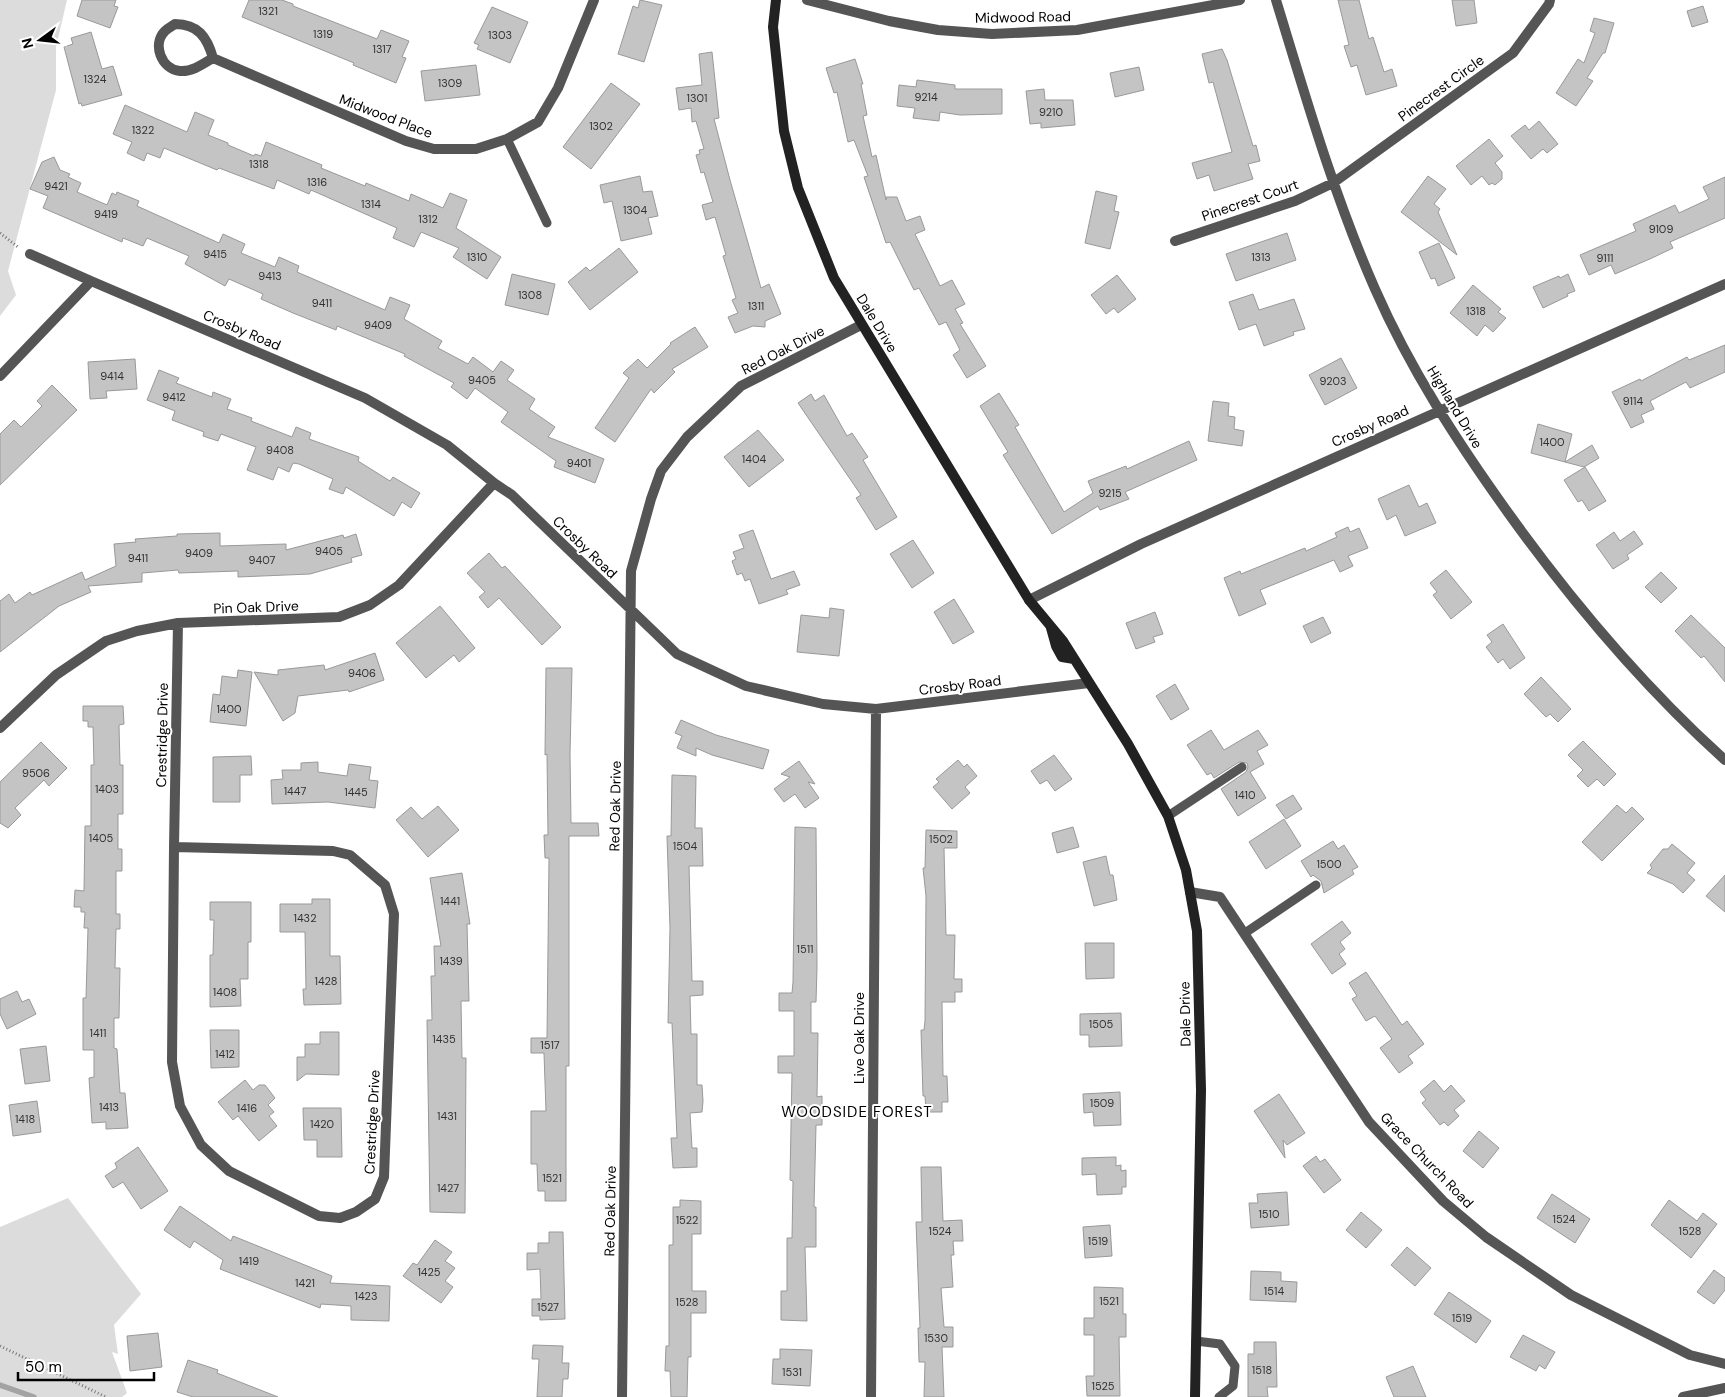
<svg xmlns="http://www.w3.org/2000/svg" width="1725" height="1397" font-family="'DM Sans',sans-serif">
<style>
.green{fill:#dcdcdc}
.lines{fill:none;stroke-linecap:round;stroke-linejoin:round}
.stream{stroke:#a3a3a3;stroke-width:5.5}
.building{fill:#c4c4c4;stroke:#999}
.path{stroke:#777;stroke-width:3;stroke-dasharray:1 2.5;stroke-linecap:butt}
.lane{stroke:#555;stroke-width:9}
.street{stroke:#555;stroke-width:10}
.secondary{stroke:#222;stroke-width:10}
.labels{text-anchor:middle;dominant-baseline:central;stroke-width:4;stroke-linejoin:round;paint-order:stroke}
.number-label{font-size:11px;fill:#313131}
.street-label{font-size:14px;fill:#000;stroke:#fff}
.neighbourhood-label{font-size:15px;letter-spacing:1px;fill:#000;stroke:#fff}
</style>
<rect width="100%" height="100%" fill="#fff"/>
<!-- green -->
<path class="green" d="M0,0H67L56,47V90L8,271L16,295L0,316Z
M68,1198L141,1294L114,1325L118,1354L112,1352L127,1393L122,1397H0V1227Z"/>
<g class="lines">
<!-- stream -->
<path class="stream" d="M0,1385L34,1397"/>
</g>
<!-- building -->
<path class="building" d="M82,0H116L114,6L118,7L110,28L77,16Z
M249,0H282L293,4V6L377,39L381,30L409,41L402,57L406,58L396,83L353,65L354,63L242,17Z
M640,0L662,5L644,62L618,54L633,6L638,8Z
M1338,0H1359L1369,39L1373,37L1384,72L1392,69L1397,86L1366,95L1357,65L1351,67L1344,46L1349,45Z
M1452,0H1474L1477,23L1456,26Z
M1703,6L1708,22L1692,27L1687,11Z
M492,7L528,22L510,63L477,49L479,45L474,43Z
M1594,18L1614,23L1605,53H1603L1587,78L1593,81L1576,106L1556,93L1578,59L1584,63L1595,33L1590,31Z
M91,32L102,69L113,66L122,95L82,106L81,103L79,104L64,47L73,44L71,38Z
M1222,49L1227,60L1253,146L1256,145L1260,161L1248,164L1253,179L1214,191L1209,175L1197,179L1192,163L1232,152L1213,82L1209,83L1202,54Z
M712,52L719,118L714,119L730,180L761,288L769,284L781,314L765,321V327L753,326L735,333L728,317L738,313L732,300L736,298L723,256L726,255L715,217L706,220L702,205L713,202L704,172L701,173L696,155L700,154L699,150L704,149L696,121L692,122L691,108L679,110L676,88L702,85L699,54Z
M855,59L863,84H861L867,115L863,116L872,157L876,155L886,200V197H897L906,221L920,216L925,230L915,234L940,286L952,280L965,304L955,309L963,323L960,324L986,366L967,378L953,355L960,350L946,322L939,325L919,288L914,290L890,242L886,243L864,177L868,176L854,140L848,142L837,92L834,93L826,68Z
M476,65L480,95L425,101L421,71Z
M1139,67L1144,90L1115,97L1110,73Z
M917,80L955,85V89H1002V114L960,115L940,112L939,121L913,118L915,108L897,106L899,85L916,87Z
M611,83L640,104L591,169L563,147Z
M1044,89L1045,100H1073L1075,125L1041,128V123L1030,124L1026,91Z
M125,105L187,132L195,112L214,120L208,135L228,143V145L254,156L255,154L261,156L266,142L322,165L321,168L365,186L366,183L409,201L411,194L443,208L450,193L467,200L456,228L501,257L487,279L453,257L459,248L421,232L414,247L393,238L397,228L311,190L309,194L277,180L274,189L219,168L217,170L164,148L160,158L147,153L144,161L127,153L132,142L113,134Z
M1539,121L1558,144L1547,153L1543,149L1531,159L1511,136L1525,125L1529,130Z
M1489,139L1503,156L1495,163L1502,172V179L1495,185L1492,183L1489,185L1482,176L1471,185L1456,166Z
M54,157L60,170L70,174L68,177L81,183L77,192L107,205L112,193L116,195L117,192L139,201L137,206L219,243L223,234L245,244L241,253L275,267L279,257L299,266L297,272L385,310L390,297L410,305L404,319L442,341L438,348L468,364L473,357L493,372L501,361L514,370L507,380L535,399L529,409L555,427L548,437L604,459L595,483L554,467L556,461L501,422L508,412L475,388L467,399L451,387L454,383L404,356L405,354L337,326L336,330L293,313L261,299L263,294L229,279L225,286L185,264L189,256L147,238L143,246L123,238L122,242L43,208L48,196L30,189L42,162Z
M640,176L643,192L652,191L658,216L648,218L652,234L621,241L612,201L604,203L600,185Z
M1428,176L1446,189L1434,204L1440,209L1438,212L1457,255L1401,212Z
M1725,177V218L1670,242L1673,248L1652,258L1615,274L1611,265L1589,275L1580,255L1636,231L1633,224L1675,205L1679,213L1709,199L1703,187Z
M1096,191L1117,196L1114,211L1119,212L1110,249L1085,243Z
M1287,233L1296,260L1236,281L1226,254Z
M1439,243L1455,278L1438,286L1435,278L1431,279L1419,252Z
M619,248L638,272L590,310L568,282L586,267L590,271Z
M512,274L555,284L548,315L505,305Z
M1568,274L1575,291L1567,294L1568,296L1543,308L1533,287L1559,276L1560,278Z
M1117,275L1136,299L1118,313L1114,308L1106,314L1091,295Z
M1473,285L1501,309L1498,312L1506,318L1493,332L1485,325L1477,336L1450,313Z
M1253,294L1259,310L1294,299L1305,329L1293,332L1294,335L1264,346L1256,324L1239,330L1229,302Z
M695,327L708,347L672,369L675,372L654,393L651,389L615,442L595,428L629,378L623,373L638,359L647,368L671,344L670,343Z
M1725,345V372L1690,388L1686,382L1650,401L1654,409L1641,415L1644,422L1631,428L1612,392L1640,379L1641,381L1687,357L1689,360Z
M1341,358L1357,388L1325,405L1309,375Z
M135,359L137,389L106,391L107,398L90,399L88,362Z
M159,370L179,378L176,383L212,397L213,392L231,399L227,409L252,418L251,421L292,437L296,427L311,433L309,439L359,457L358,461L390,481L393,477L420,493L411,508L402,502L394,516L346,487L343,494L329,489L333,479L299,464L293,463L289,472L278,467L273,480L247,470L256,447L221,434L218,441L203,436L204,432L172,420L175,411L147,400Z
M52,385L77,410L0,485V434L14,420L21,427L42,406L37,401Z
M999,393L1019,425L1015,427L1064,512L1093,493L1088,481L1126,466L1127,469L1189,441L1197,460L1125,492L1129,499L1100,510L1098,506L1052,534L1003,455L1008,452L980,406Z
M811,394L815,401L824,395L847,436L852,433L868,457L863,460L897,517L876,530L856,498L861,495L798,403Z
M1213,401L1229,403L1228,416L1235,417L1234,429L1244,431L1242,446L1208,441Z
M1538,424L1572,434L1565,462L1531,453Z
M758,430L784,460L749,487L724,457Z
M1592,445L1599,458L1584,467L1565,462Z
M1585,467L1606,501L1589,511L1582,500L1578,502L1564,480Z
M1409,485L1419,507L1427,503L1436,523L1405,536L1396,515L1387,520L1378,499Z
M1348,527L1350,532L1359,528L1368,548L1348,556L1353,566L1340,572L1334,560L1260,590L1266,604L1239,616L1224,578L1240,571L1241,574L1305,548L1306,551L1337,537L1335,533Z
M753,530L771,579L794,571L800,585L786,590L788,594L759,604L750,579L745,581L742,573L737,575L732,561L736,559L733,552L744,548L739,535Z
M1634,531L1643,544L1627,555L1629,559L1613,569L1596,545L1614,532L1620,541Z
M220,533V546L286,544V550L343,535L344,538L356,534L362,555L351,558L352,562L310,574L238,577V571L179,573L178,570L142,573V582L88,586L91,592L59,606L0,652V601L9,594L15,603L30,592L32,595L82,572L85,580L116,566L114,544L136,542L135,539L177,536V534Z
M913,540L934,573L912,588L890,554Z
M489,553L502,568L505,566L561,627L542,645L499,598L488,608L479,597L485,592L467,573Z
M1446,570L1472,602L1451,619L1433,595L1437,592L1430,583Z
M1661,572L1677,588L1661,603L1645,587Z
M954,599L974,632L953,644L934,612Z
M440,606L475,648L459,662L454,655L426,678L396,643Z
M830,608L844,610L839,656L797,652L801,615L829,618Z
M1155,612L1163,634L1153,637L1155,642L1136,649L1126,623Z
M1691,615L1725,648V682L1704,656L1701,658L1675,631Z
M1323,617L1331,633L1311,643L1303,626Z
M1503,624L1525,658L1510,669L1503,659L1498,663L1486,647L1492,642L1487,635Z
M375,653L384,680L349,692L348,690L298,696L295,713L283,721L254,672L278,675V670L324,665L325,670Z
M546,668H572L570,754L571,823H598L599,836H569V1066H566V1201H545V1191H538L537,1164H531V1111H546L544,1053H531V1038H547L549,858H545L544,835H548L547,754L545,755Z
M238,670L252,672L246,726L210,722L213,694L220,695L222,676L237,678Z
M1541,677L1571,709L1558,722L1550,714L1546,717L1524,694Z
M1175,684L1189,709L1171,720L1156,696Z
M83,706H123L124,724L119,725L120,765H123V814H118V849H122V871H116V914H120V929H116L115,968H120L119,1018H114V1048L117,1049L120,1093H125L128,1128L106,1129V1122L92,1123L89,1078L94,1077V1050H83V998H86L88,928H84L85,912H81V907H74L75,890L84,891L85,826H91V765H94L93,727H88V721H83Z
M681,720L716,735L769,750L763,769L712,755L696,748V756L677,748L682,736L675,733Z
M1211,730L1224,750L1258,730L1268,745L1257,751L1264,764L1250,772L1266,798L1238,816L1221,789L1246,772L1248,767L1247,763L1239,762L1214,778L1211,773L1207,775L1187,745Z
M1583,741L1616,774L1604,786L1597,779L1588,787L1577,776L1583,770L1568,755Z
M41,742L67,768L49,786L44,780L15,808L21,815L8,828L0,823V782Z
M1054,755L1072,779L1055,791L1047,780L1040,784L1031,771Z
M251,756L252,775H240V802H213V757Z
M958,760L964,767L967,764L977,776L965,787L970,793L952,809L933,787L939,782L936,779Z
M799,761L815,784L808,782L819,798L805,808L795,794L784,802L774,789L790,777L781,774Z
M318,762V772L347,776L349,764L371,767L369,780L378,781L375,808L328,802L272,804L271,780L283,779L282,770H301V763Z
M672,775L696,776L695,828H702L703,866H689L692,981H703V995L690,996L691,1034H697V1085H702L703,1101L702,1112L690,1113L692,1148H697V1167L673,1168L671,1138H677L672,1023H668L670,928L667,836H671Z
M1293,795L1302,809L1286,819L1276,805Z
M1617,805L1626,813L1632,807L1644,819L1602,861L1582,842Z
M438,806L459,830L428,857L396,820L411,807L422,819Z
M1284,819L1301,846L1266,869L1249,842Z
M795,827L816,828L817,968L816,1002H811V1033H818L817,1097L822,1096V1125H816L814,1207H816V1247H805L807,1321L781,1320V1291H787V1238H792L793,1181L790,1180L792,1073H778V1056H794V1011H779V993H792L793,982Z
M1073,827L1079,847L1057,853L1052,833Z
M926,830L957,831V848H944L946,935H955L954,979H962V992H955V1002H942L943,1076H947L948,1102H942V1112H926L925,1096H923L921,1030H924L925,1021L926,896L923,868H925Z
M1333,841L1338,849L1344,845L1358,867L1352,870L1354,874L1324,893L1321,881L1313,875L1311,877L1301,861Z
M1672,844L1695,863L1687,873L1695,880L1683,893L1673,884L1647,873L1652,868L1650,865L1663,849H1668Z
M1106,856L1110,875H1113L1117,900L1094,906L1083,862Z
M462,873L470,924H467L469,1001H461L462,1058H466L465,1213L430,1212L427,1020H432L431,976H435L434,946H441L430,878Z
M1725,875V912L1706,896Z
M312,899H330V956H340L341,1004L304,1005L303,989H306L305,932H280V904H312Z
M210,902H251V942H248V979H240L241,1006L210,1007V955H213L214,920H210Z
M1342,921L1351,933L1340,942L1345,949L1339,954L1346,964L1332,974L1311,944Z
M1085,943H1114V978L1086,979Z
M1366,972L1402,1025L1407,1021L1424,1044L1408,1056L1413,1063L1399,1073L1380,1048L1392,1039L1375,1016L1366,1021L1352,999L1357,996L1349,983Z
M17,991L22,1002L29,999L36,1014L7,1029L0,1014V999Z
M1121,1013L1122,1046L1089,1047V1035H1080V1014Z
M210,1030H239V1067L211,1068Z
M320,1032H339V1075L306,1074L297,1081V1057H305V1044H320Z
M46,1046L50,1081L25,1084L20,1049Z
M245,1080L253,1090L259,1085H265L275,1098L268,1105L274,1112L269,1116L277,1126L259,1141L238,1116L233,1120L218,1102Z
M1434,1080L1444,1092L1451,1085L1465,1101L1454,1110L1459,1116L1448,1126L1444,1122L1440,1125L1422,1103L1426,1100L1420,1092Z
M1120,1092L1121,1125L1094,1126L1093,1112L1084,1113L1083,1094Z
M1279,1094L1305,1133L1287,1145L1283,1140L1285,1158L1254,1111Z
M37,1101L41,1132L13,1136L9,1105Z
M303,1108H341L342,1157H317V1140H304Z
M1479,1131L1499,1148L1483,1168L1463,1151Z
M138,1147L168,1191L141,1209L123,1182L113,1188L105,1176L117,1168L115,1163Z
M1316,1156L1320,1162L1325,1159L1341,1180L1324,1193L1303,1166Z
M1116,1157V1166L1121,1165V1171L1126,1170V1187H1122V1194L1097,1195L1096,1174L1082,1175V1158Z
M921,1167H941L943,1221L962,1220L963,1241H953L954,1255H951L953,1287L941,1288L944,1327H953V1347H942L944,1397H924L925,1362H919L918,1328H920L916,1222H922Z
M1287,1192L1289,1225L1251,1228L1249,1203H1258L1257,1194Z
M1552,1194L1590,1219L1575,1243L1537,1218Z
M680,1200L701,1201V1234H692V1291H706V1313H691V1357H688L687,1397H671L670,1371H665L666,1346H669V1245H673V1207H680Z
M1669,1200L1697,1221L1703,1213L1717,1224L1691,1258L1651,1225Z
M180,1206L231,1241L233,1236L332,1276L330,1283L390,1286L389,1321L351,1320V1306L321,1304L320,1308L220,1269L223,1260L194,1241L190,1248L164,1230Z
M1361,1212L1382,1230L1366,1248L1346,1230Z
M1110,1225L1112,1256L1085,1258L1083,1227Z
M549,1232H563L565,1319L540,1320V1316H532V1299H541L540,1269L527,1270V1253H538V1243H549Z
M435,1240L452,1252L445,1261L455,1268L445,1281L453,1287L441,1303L403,1276L413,1263L417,1265Z
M1407,1247L1431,1268L1415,1286L1391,1265Z
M1714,1270L1725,1278V1290L1714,1304L1697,1292Z
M1251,1271L1281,1272V1281L1297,1282L1296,1302L1250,1300Z
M1094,1287L1123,1288V1314H1126V1337H1119L1120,1396H1087L1086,1376H1094V1335H1084V1318H1094Z
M1449,1292L1491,1321L1476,1343L1434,1314Z
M158,1333L162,1367L130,1371L127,1336Z
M1523,1335L1555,1352L1545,1369L1539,1365L1536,1371L1510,1357Z
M1254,1342H1276L1277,1387H1267L1268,1397H1248V1354H1254Z
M533,1345L563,1346L562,1363H569L568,1379H563L562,1397H537L539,1359H532Z
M780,1349L812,1350L810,1386L772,1384L773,1359H780Z
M188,1360L218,1370L217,1373L278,1397H193L177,1392Z
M1413,1366L1426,1397H1394L1386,1377Z"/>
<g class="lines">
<!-- path -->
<path class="path" d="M0,233L18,247
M0,1346L106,1397"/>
<!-- lane -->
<path class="lane" d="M507,139L547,223
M1168,816L1242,767
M1245,933L1316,885
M1196,1341L1220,1344L1235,1366L1233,1386L1219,1397"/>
<!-- street -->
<path class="street" d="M807,0L889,21L938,30L992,34L1077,30L1240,0
M1276,0C1306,98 1334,196 1375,289C1410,369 1458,443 1509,514C1573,603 1643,686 1725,760
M175,24C198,24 207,37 213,58C203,64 192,72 180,71C161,69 152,44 165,31C168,28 172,26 175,24Z
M213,58L406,141L434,149H476L507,139L538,122L558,88L594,0
M1175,241L1295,201L1333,183L1513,53L1549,4L1550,0
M30,254L91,281
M0,376L91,281L365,398L447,445L494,483L512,495L677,654L746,686L823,704L876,709L1089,683
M1029,600L1141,544L1725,284
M0,728L56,675L106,641L137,631L178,623L339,617L370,605L399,585L494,483
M174,847L333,851L350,855L385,885L394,914L384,1177L375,1199L356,1212L340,1218L319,1216L229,1171L201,1145L180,1106L172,1062Z
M174,847L178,623
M1190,892L1220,897L1369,1122L1443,1201L1486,1237L1571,1295L1690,1355L1725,1364
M622,1397L631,571L651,499L661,471L687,437L741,386L861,325
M871,1397L876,709
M1683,1397L1725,1388"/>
<!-- secondary -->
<path class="secondary" d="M776,0L773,27L784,131L798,188L834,278L1029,600L1063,641L1128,744L1168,816L1186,870L1197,931L1201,1090L1195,1397
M1051,628L1056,646L1062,657L1074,659"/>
</g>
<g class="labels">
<!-- number labels -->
<g class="number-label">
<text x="268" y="11">1321</text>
<text x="323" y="34">1319</text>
<text x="500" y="35">1303</text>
<text x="382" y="49">1317</text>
<text x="95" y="79">1324</text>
<text x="450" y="83">1309</text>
<text x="926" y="97">9214</text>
<text x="697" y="98">1301</text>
<text x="1051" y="112">9210</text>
<text x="601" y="126">1302</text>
<text x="143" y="130">1322</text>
<text x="259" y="164">1318</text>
<text x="317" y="182">1316</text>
<text x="56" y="186">9421</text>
<text x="371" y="204">1314</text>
<text x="635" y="210">1304</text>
<text x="106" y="214">9419</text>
<text x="428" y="219">1312</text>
<text x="1661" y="229">9109</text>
<text x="215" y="254">9415</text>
<text x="477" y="257">1310</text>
<text x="1261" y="257">1313</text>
<text x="1605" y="258">9111</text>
<text x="270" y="276">9413</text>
<text x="530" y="295">1308</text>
<text x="322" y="303">9411</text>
<text x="756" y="306">1311</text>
<text x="1476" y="311">1318</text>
<text x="378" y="325">9409</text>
<text x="112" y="376">9414</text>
<text x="482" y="380">9405</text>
<text x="1333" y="381">9203</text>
<text x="174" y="397">9412</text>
<text x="1633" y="401">9114</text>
<text x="1552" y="442">1400</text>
<text x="280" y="450">9408</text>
<text x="754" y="459">1404</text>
<text x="579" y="463">9401</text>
<text x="1110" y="493">9215</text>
<text x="329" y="551">9405</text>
<text x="199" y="553">9409</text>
<text x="138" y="558">9411</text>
<text x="262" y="560">9407</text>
<text x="362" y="673">9406</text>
<text x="229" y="709">1400</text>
<text x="36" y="773">9506</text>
<text x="107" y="789">1403</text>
<text x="295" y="791">1447</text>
<text x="356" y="792">1445</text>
<text x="1245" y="795">1410</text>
<text x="101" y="838">1405</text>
<text x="941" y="839">1502</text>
<text x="685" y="846">1504</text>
<text x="1329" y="864">1500</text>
<text x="450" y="901">1441</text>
<text x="305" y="918">1432</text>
<text x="805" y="949">1511</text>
<text x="451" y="961">1439</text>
<text x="326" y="981">1428</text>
<text x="225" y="992">1408</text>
<text x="1101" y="1024">1505</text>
<text x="98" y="1033">1411</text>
<text x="444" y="1039">1435</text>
<text x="550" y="1045">1517</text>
<text x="225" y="1054">1412</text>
<text x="1102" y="1103">1509</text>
<text x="109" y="1107">1413</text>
<text x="247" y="1108">1416</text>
<text x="447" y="1116">1431</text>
<text x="25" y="1119">1418</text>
<text x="322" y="1124">1420</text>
<text x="552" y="1178">1521</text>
<text x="448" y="1188">1427</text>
<text x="1269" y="1214">1510</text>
<text x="1564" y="1219">1524</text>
<text x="687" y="1220">1522</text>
<text x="940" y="1231">1524</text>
<text x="1690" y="1231">1528</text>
<text x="1098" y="1241">1519</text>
<text x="249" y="1261">1419</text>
<text x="429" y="1272">1425</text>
<text x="305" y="1283">1421</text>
<text x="1274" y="1291">1514</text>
<text x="366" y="1296">1423</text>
<text x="1109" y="1301">1521</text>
<text x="687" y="1302">1528</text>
<text x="548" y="1307">1527</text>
<text x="1462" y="1318">1519</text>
<text x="936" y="1338">1530</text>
<text x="1262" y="1370">1518</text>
<text x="792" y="1372">1531</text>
<text x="1103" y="1386">1525</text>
</g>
<!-- street labels -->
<g class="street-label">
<text transform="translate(1023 17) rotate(-1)">Midwood Road</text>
<text transform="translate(1441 88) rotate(-36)">Pinecrest Circle</text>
<text transform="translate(386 116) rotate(21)">Midwood Place</text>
<text transform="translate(1250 200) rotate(-19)">Pinecrest Court</text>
<text transform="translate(877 323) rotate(59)">Dale Drive</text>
<text transform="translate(242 330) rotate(23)">Crosby Road</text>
<text transform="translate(783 350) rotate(-27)">Red Oak Drive</text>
<text transform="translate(1455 407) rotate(59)">Highland Drive</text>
<text transform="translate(1370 426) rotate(-24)">Crosby Road</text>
<text transform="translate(585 547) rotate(44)">Crosby Road</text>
<text transform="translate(256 607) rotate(-2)">Pin Oak Drive</text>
<text transform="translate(960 685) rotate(-7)">Crosby Road</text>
<text transform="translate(162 735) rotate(-89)">Crestridge Drive</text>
<text transform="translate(615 806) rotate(-89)">Red Oak Drive</text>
<text transform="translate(1185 1014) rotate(-91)">Dale Drive</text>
<text transform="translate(859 1038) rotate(-90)">Live Oak Drive</text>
<text transform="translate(372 1122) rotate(-87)">Crestridge Drive</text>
<text transform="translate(1427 1160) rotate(46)">Grace Church Road</text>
<text transform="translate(610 1211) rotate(-89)">Red Oak Drive</text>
</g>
<!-- neighbourhood labels -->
<g class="neighbourhood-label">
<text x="857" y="1112">WOODSIDE FOREST</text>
</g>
</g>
<!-- north arrow -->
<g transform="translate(40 40) rotate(255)" stroke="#ffffff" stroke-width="4" paint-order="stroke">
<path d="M0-4L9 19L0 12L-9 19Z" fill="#000000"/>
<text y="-8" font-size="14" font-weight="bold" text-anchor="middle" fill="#000000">N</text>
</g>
<!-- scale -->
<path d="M18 1372v8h136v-8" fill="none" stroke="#000000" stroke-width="2.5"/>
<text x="25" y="1372" font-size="15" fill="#000000" stroke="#ffffff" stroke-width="4" paint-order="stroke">50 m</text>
</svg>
